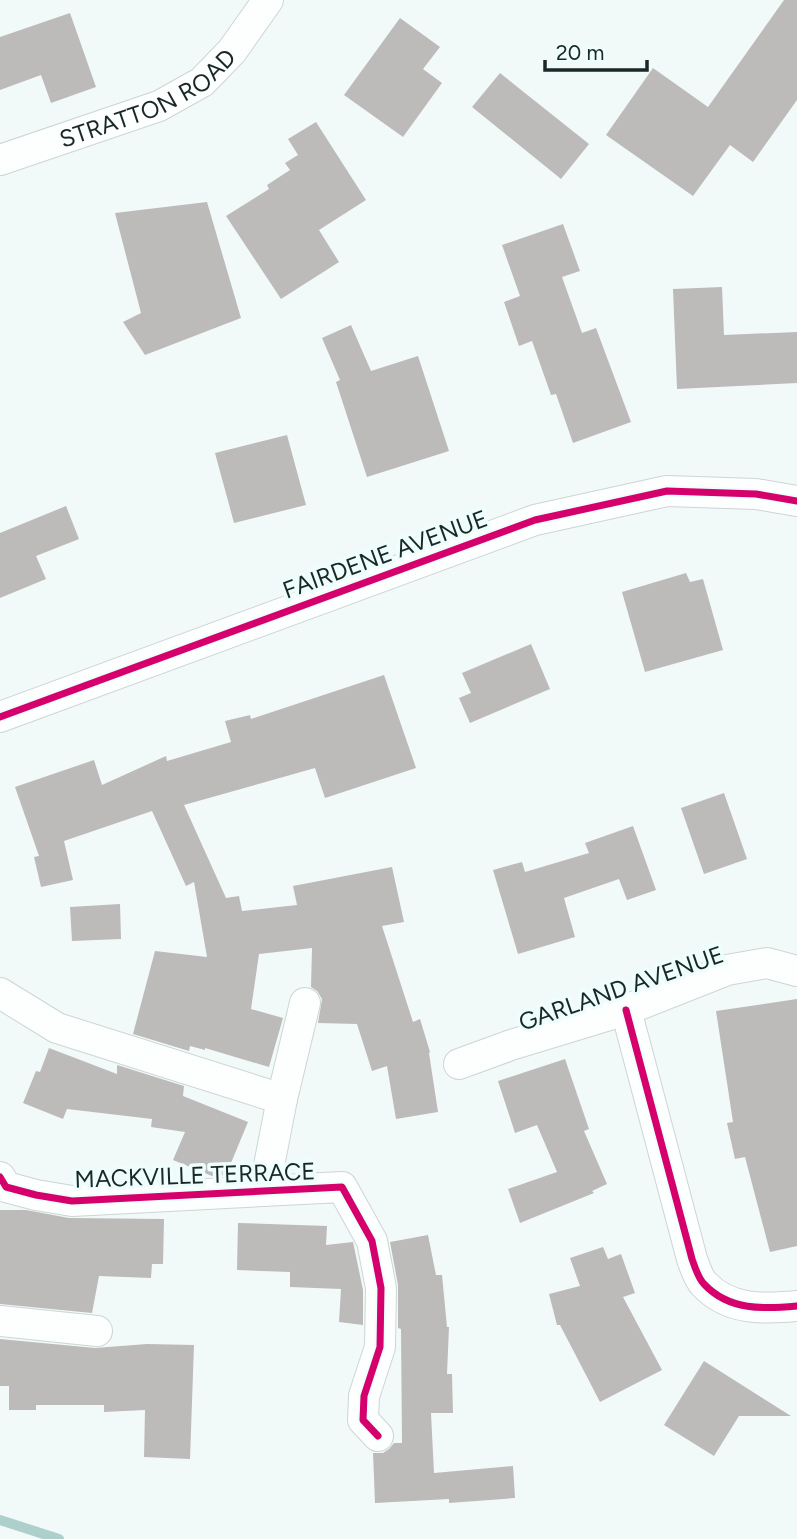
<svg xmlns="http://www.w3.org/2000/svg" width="797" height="1539" font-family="Figtree,sans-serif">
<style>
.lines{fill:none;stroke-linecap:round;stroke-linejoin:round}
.stream{stroke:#add0cd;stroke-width:10}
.building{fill:#bdbaba}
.street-casing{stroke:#cbd6d5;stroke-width:32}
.street{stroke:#fdfefe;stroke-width:30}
.cycleway-casing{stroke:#eefefc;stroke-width:11}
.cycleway{stroke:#d6006c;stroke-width:7}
.labels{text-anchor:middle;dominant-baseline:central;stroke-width:7;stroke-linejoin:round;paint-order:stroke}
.street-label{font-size:24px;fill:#192827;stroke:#eefefc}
</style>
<rect width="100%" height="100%" fill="#f2faf9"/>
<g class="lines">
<!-- stream -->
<path class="stream" d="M0,1520L59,1539"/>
</g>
<!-- building -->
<path class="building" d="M784,0H797V100L753,162L730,145L693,196L606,135L653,68L708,107Z
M70,13L96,87L51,103L41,75L0,90V37Z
M400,18L440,47L423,69L442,83L403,137L344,95Z
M500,73L589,144L561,179L472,107Z
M316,122L366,200L319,230L339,262L281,299L226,216L269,189L267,185L290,170L285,163L298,155L288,139Z
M207,202L241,318L145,355L123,322L141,313L115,213Z
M563,224L580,271L562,277L582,333L596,328L631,422L573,443L556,394L551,395L532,341L519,346L504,302L520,296L502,245Z
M722,287L724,335L797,332V383L677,389L673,289Z
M351,325L371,371L418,356L449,451L367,477L336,382L340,380L322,338Z
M287,435L306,505L234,523L215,453Z
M66,506L79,539L36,556L46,579L0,598V533Z
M686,573L690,582L703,579L723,650L645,672L622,592Z
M531,644L550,689L470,723L459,698L471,693L462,673Z
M384,675L416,768L325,798L315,768L184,805L226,898L239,896L242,911L297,905L293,886L392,867L404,922L382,926L413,1022L420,1019L430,1052L429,1053L438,1112L396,1119L387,1066L372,1071L357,1024L318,1023L322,999L317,991L311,987L312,948L259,954L251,1009L283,1018L269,1067L205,1048V1050L190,1046L189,1051L133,1034L155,951L207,957L194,882L186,886L152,811L64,841L73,880L41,887L34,857L39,856L15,787L94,760L102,785L166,756L167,761L231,742L225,721L250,715L251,719Z
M724,793L747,859L704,874L681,808Z
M633,826L656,890L627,900L619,879L564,898L575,937L518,954L493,870L522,862L525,872L589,853L585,843Z
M120,904L121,939L72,941L70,907Z
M797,999V1246L770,1252L745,1157L735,1159L727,1123L733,1122L716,1011Z
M49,1048L117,1074V1065L184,1086L183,1096L248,1122L226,1175L212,1176L173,1160L185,1132L151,1127L152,1119L67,1109L63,1119L23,1103L36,1071L40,1072Z
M565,1059L589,1129L584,1131L607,1184L592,1191L594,1193L520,1223L508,1189L557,1172L537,1125L515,1133L498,1081Z
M0,1210H26L69,1218L164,1219L163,1264H152L151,1278L99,1276L92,1313L0,1304Z
M238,1223L327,1226L326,1245L353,1242L363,1290V1325L339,1322L341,1289L290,1287V1272L237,1270Z
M428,1235L436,1275H442L447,1327H449L447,1374H452L453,1413H431L434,1473L513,1466L515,1498L449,1503V1499L375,1503L373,1453H383L389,1449L394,1443H402L401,1329L398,1328V1285L390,1242Z
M603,1247L608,1259L621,1254L635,1293L623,1297L662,1370L600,1402L560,1325H557L549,1294L580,1286L570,1258Z
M0,1339L95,1348L147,1344L194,1345L190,1459L144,1457L145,1410L104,1412V1405H36V1410H9V1386H0Z
M704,1361L791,1416H739L714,1456L664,1425Z"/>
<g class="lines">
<defs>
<g id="street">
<path id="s1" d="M0,160L159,106L202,82L232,51L268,0"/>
<path d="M0,717L535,520L667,491L756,494L797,501"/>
<path d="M0,993L57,1028L282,1099"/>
<path d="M626,1010L692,1259C695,1267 698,1278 704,1284C729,1311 764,1309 797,1306"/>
<path d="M459,1064L511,1045L626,1010L727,970L767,963L797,971"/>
<path d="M0,1177L6,1187L36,1195L72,1201L342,1187L372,1241L381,1288L380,1347L364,1396L363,1420L378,1436"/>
<path d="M264,1191L282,1099L305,1003"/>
<path d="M0,1321L97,1331"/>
</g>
</defs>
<!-- street casing -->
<use href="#street" class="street-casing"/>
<!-- street -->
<use href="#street" class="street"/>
<defs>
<path id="cycleway" d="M0,717L535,520L667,491L756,494L797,501
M626,1010L692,1259C695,1267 698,1278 704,1284C729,1311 764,1309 797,1306
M0,1177L6,1187L36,1195L72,1201L342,1187L372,1241L381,1288L380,1347L364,1396L363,1420L378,1436"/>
</defs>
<!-- cycleway casing -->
<use href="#cycleway" class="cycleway-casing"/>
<!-- cycleway -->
<use href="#cycleway" class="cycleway"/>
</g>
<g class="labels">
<!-- street labels -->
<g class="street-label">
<text stroke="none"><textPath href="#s1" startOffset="161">STRATTON ROAD</textPath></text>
<text transform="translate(385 554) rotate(-20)">FAIRDENE AVENUE</text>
<text transform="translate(621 988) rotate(-19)">GARLAND AVENUE</text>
<text transform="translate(195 1175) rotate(-2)">MACKVILLE TERRACE</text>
</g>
</g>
<!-- scale -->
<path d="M545 60v10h102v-10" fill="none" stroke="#192827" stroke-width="3.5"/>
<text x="556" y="60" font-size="21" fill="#192827" stroke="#eefefc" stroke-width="5" paint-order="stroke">20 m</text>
</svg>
